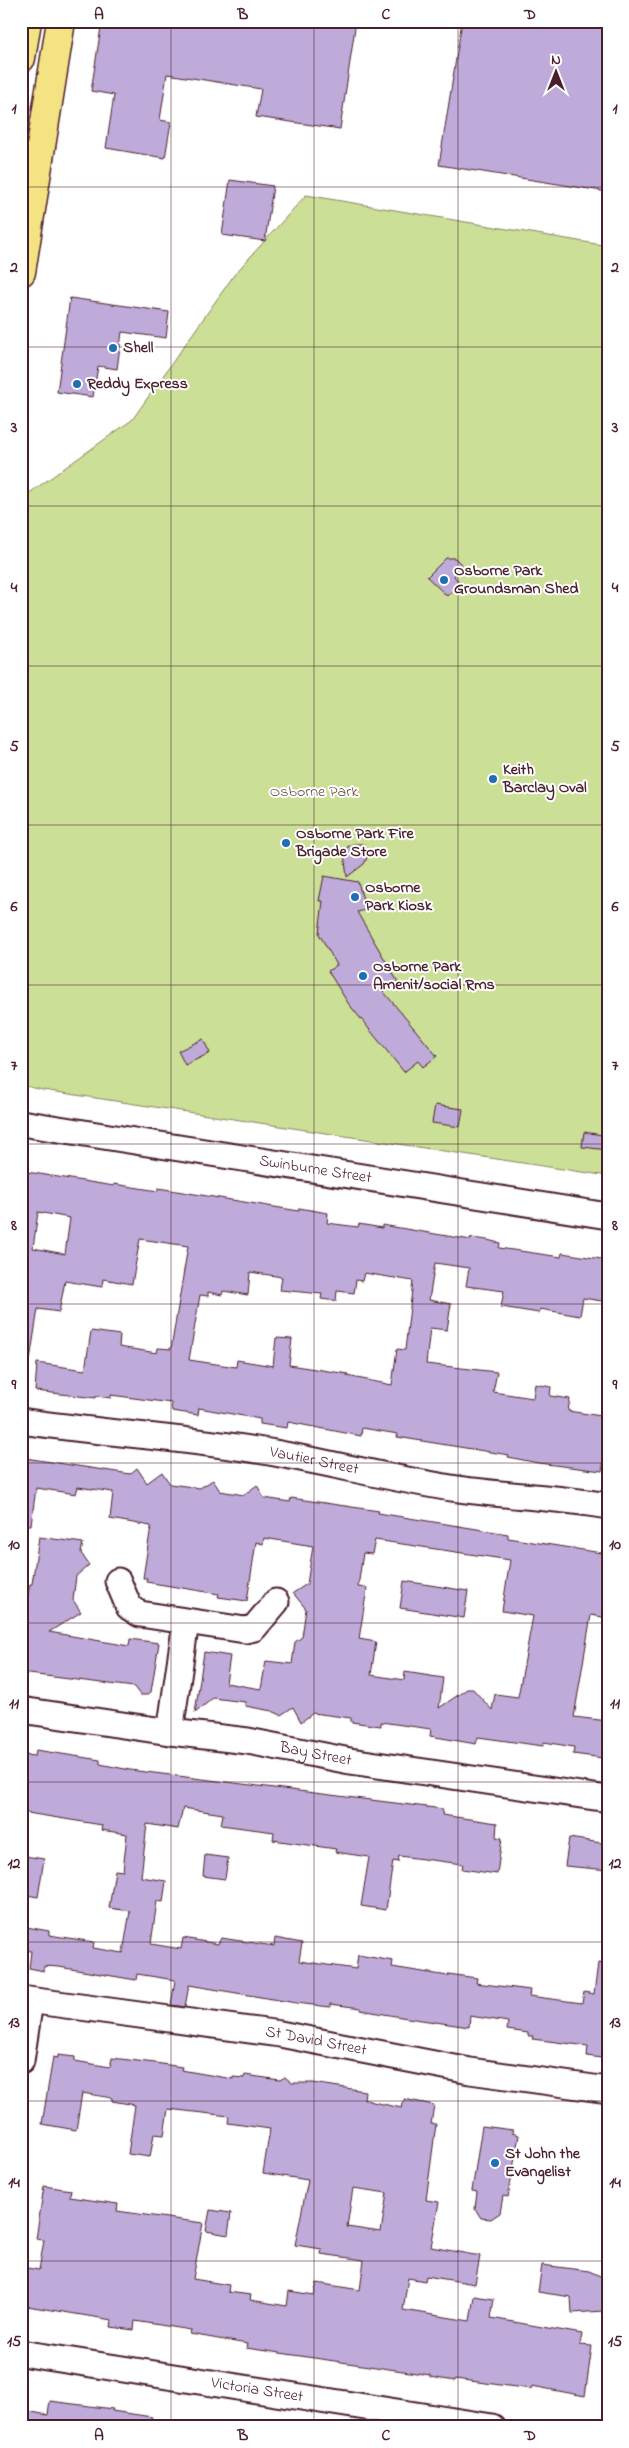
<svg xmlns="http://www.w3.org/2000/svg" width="629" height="2448" font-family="'Indie Flower',sans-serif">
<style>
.green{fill:#cbe096;stroke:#8a8060}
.building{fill:#bfabda;stroke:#4a1f2b;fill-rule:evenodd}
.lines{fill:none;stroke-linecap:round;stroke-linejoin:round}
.minor-casing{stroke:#4a1f2b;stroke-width:29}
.highway-casing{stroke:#4a1f2b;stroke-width:31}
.minor{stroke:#fff;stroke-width:25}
.highway{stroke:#f4e382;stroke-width:28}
.grid{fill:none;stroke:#4a1f2b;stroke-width:1;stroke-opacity:0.55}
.poi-dot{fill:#1f6fb2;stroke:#fff;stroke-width:2}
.labels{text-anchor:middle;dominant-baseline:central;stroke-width:4;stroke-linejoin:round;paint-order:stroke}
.poi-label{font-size:16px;font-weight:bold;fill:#4a1f2b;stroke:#fff;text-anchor:start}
.park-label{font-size:16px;fill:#6a4f46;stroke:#fff}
.street-label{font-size:16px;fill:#4a1f2b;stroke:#fff}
.neatline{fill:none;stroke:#4a1f2b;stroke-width:2}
.grid-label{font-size:16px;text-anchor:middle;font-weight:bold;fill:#4a1f2b}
</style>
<rect width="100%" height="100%" fill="#fff"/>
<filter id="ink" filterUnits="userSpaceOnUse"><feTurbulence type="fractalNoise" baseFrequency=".02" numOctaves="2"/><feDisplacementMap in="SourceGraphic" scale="10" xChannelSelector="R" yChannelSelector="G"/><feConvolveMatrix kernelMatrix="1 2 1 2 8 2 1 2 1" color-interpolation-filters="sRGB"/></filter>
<g filter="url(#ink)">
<!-- green -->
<path class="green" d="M306,195L608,246V1176L43,1090L21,1085V499L132,420L234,275Z"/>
<!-- building -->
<path class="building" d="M102,21H356L340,129L256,117L261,89L167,74L160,120L171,122L165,158L106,148L114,95L91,91Z
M462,21H608V192L439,165Z
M230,180L273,186L265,241L222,235Z
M70,298L169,312L166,338L122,332L117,369L98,366L93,397L57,392Z
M446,558H455L463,566L454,576L460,583L447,596L427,577Z
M354,844H363L367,858L364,864L347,877L344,853L348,846Z
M324,876L358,882L366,910L357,912L398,982L383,991L437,1056L423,1067L418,1061L404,1072L348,1003L328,971L337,965L319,934L323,901H319Z
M203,1039L210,1053L185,1065L178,1051Z
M435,1105L463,1109L460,1127L432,1123Z
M584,1132L608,1136V1150L582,1147Z
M21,1171L114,1186V1184L158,1191V1188L299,1211V1208L328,1213L327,1223L358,1227L359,1224L382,1228V1225L471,1240V1238L487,1240L500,1243L499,1248L561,1257L562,1253L608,1260V1302L583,1298L580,1316L540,1309L539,1313L501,1307L504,1291L466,1286L469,1268L435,1263L429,1300L451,1304L447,1330L430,1328L426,1364L497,1372L493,1392L533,1398L535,1384L551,1387L550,1396L570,1399L568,1411L608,1417V1439L602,1471L538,1463L508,1457L509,1455L397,1437L398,1434L362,1428L361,1436L288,1422L287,1428L260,1424V1419L199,1408L198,1415L172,1411L171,1403L111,1395V1398L96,1396V1398L35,1391L37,1363L85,1370L91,1331L120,1335L119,1347L157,1353L158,1348L171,1349L188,1246L140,1239L132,1284L103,1279L102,1287L65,1281L59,1312L38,1309L30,1360H21V1320L29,1274L21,1273ZM38,1212L70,1218L65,1254L33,1248ZM250,1272L282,1277L280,1290L322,1294L321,1299L336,1301L337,1291L354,1293L356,1280L362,1281L364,1273L413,1281L405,1350L397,1349L392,1385L347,1376L348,1374L289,1365L292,1339L276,1338L273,1366L237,1360L236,1367L189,1360L200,1295L208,1296V1292L222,1295L223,1291L248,1295Z
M25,1458L130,1474L137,1468L147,1483L162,1472L170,1484L200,1488L213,1480L220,1491L244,1495L257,1485L264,1498L290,1502L291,1498L379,1511L378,1513L508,1534V1538L608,1554V1618L591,1615L574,1717L608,1721L603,1758L573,1754L574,1747L544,1742L543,1746L478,1737L476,1744L430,1736L431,1729L381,1722V1726L351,1722V1718L313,1713L301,1722L293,1707L281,1715L272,1711L245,1706V1702L213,1698L195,1713L204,1652L230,1656L226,1683L261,1689L266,1661L292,1664L295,1642L302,1637L306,1609L293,1593L307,1584L313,1546L264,1538L263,1544L256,1542L247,1601L218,1597L219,1594L146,1582L147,1578H143L151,1526L110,1519L113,1492L78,1487L76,1494L36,1488L31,1525H21V1471H23ZM375,1540L510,1560L502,1611L533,1616L518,1697L495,1694L492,1710L473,1689H467L439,1708L443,1678L405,1672L404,1680L371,1675L376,1642L359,1639L367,1588L358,1587L363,1553L372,1554Z
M39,1537L83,1543L81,1553L89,1565L76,1576L73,1600L81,1612L49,1632L129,1646L130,1639L159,1643L151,1692L146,1695H140L134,1687L21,1673V1629L30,1584H32Z
M404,1581L468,1591L464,1618L400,1608Z
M36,1750L100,1760V1764L130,1770L443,1809L442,1815L497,1823L496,1837L502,1838L497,1874L462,1869L463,1864L399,1856L398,1862L393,1861L386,1910L361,1906L369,1857L335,1852L336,1849L273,1840L274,1832L221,1825L223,1814L183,1808L178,1829L147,1824L141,1877L166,1881L163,1902L157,1901L151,1944L181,1949L183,1938L218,1944L221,1938L274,1946L275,1938L302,1943L299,1961L356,1969L358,1955L393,1961L392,1967L448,1976V1974L477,1978L476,1983L530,1990L529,1996L582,2003L584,1992L594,1994L598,1963L608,1964V2059L587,2056L588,2046L532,2039L533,2036H528V2033L507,2030L508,2022L470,2016L469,2027L401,2017L361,2010V2008L330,2004V2007L296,2003L189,1985L185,2007L171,2005L175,1980L137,1974L136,1980L59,1967L44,1966V1971L29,1968L31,1951L21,1950V1926L49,1931V1935L94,1942L93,1948L123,1953L130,1911L109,1908L115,1870L123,1871L127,1834L101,1830L102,1825L21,1812L23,1755L35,1756Z
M569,1838L608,1844V1870L565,1866Z
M205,1855L228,1858L225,1879L203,1876Z
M25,1856L44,1859L38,1897L21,1894Z
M58,2055L75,2057V2061L110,2067L112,2058L155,2063L182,2067L181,2070L233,2079V2077L244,2078L245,2075L280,2080L285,2077L292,2083H313L365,2091L364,2099L373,2102L402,2108L404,2099L434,2105L431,2124H436L426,2200L439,2202L431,2247L480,2256L475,2284L426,2276L425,2281L408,2278L403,2310L470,2321L474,2296L494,2299L491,2318L582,2334L580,2345L592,2346L585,2396L532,2386L531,2389L455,2379V2381L430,2377V2375L246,2348L247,2344L190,2334L191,2330L135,2321L134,2330L111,2327L112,2320L21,2305V2267L39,2270L44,2240L36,2239L44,2186L71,2190L70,2197L118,2204L117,2211L203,2223L193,2279L229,2285L228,2292L251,2295L250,2300L287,2306L289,2291L314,2295L317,2283L360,2290L364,2260L321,2254L322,2249L295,2245L308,2180L263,2173L270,2129L228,2123L229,2116L168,2109L164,2135L154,2134L150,2157L128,2154L135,2105L112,2101V2098L82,2093L76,2130L42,2124L53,2057L58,2058ZM353,2188L387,2193L381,2232L347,2227Z
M482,2126L513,2130L512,2133L519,2135L508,2197L503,2196L500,2213L491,2219L481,2218L475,2209L477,2192L472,2191Z
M210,2210L231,2213L228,2235L206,2231Z
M542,2265L589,2271L607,2279L604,2285L605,2311L572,2313L571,2297L538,2292Z
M50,2401L113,2409L112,2411L152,2417L151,2427H21V2410L48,2415Z"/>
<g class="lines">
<defs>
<g id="minor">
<path id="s1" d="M21,1123L608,1216"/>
<path id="s2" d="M21,1421C107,1434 194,1438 280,1454C339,1465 398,1480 458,1489C507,1496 558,1497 608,1506"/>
<path d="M118,1581L129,1607L140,1614L245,1630L254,1628L276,1602"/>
<path id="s3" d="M21,1710L170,1732L248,1741L350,1761L608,1799"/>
<path d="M170,1732L186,1622"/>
<path id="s4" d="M21,1999L280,2034L470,2071L608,2090"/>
<path d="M21,2061L30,2001"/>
<path id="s5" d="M21,2353L492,2427"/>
</g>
<path id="highway" d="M21,58L27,21
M21,272L61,21"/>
</defs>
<!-- minor casing -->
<use href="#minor" class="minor-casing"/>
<!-- highway casing -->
<use href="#highway" class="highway-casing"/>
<!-- minor -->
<use href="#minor" class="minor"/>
<!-- highway -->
<use href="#highway" class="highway"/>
</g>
</g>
<!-- grid -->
<path class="grid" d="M171,21V2427M314,21V2427M458,21V2427M21,187H608M21,347H608M21,506H608M21,666H608M21,825H608M21,985H608M21,1144H608M21,1304H608M21,1463H608M21,1623H608M21,1782H608M21,1942H608M21,2101H608M21,2261H608"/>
<!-- markers -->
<g class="poi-dot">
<circle cx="113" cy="348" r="5"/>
<circle cx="77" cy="384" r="5"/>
<circle cx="444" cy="580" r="5"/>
<circle cx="493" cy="779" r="5"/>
<circle cx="286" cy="843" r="5"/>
<circle cx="355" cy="897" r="5"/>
<circle cx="363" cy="976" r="5"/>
<circle cx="495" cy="2163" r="5"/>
</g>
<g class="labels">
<!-- poi labels -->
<g class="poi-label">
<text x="123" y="348">Shell</text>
<text x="87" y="384">Reddy Express</text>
<text x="454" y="571">Osborne Park<tspan x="454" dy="18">Groundsman Shed</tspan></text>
<text x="503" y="770">Keith<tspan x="503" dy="18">Barclay Oval</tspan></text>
<text x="296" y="834">Osborne Park Fire<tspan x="296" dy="18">Brigade Store</tspan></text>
<text x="365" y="888">Osborne<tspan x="365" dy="18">Park Kiosk</tspan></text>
<text x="373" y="967">Osborne Park<tspan x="373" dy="18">Amenit/social Rms</tspan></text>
<text x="505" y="2154">St John the<tspan x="505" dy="18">Evangelist</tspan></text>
</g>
<!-- park labels -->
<g class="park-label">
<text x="314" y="792">Osborne Park</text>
</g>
<!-- street labels -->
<g class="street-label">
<text stroke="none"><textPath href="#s1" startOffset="298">Swinburne Street</textPath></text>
<text stroke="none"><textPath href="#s2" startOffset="296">Vautier Street</textPath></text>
<text stroke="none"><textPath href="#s3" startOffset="298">Bay Street</textPath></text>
<text stroke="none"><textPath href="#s4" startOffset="298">St David Street</textPath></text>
<text stroke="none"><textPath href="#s5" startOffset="239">Victoria Street</textPath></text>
</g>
</g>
<!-- margin -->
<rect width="629" height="2448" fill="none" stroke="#fff" stroke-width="55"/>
<!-- north arrow -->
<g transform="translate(556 72)" stroke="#ffffff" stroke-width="4" paint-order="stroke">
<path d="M0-4L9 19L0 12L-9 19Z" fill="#4a1f2b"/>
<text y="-8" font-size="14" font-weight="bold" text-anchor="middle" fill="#4a1f2b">N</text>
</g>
<rect x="28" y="28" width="574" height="2392" class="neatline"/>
<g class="grid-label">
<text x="99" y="19">A</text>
<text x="243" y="19">B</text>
<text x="386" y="19">C</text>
<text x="530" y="19">D</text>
<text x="14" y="113">1</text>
<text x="615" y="113">1</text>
<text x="14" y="272">2</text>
<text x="615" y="272">2</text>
<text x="14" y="432">3</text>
<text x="615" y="432">3</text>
<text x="14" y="592">4</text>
<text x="615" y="592">4</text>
<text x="14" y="751">5</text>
<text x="615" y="751">5</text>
<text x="14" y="911">6</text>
<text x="615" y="911">6</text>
<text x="14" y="1070">7</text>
<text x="615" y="1070">7</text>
<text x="14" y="1230">8</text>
<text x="615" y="1230">8</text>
<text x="14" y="1389">9</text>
<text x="615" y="1389">9</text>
<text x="14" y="1549">10</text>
<text x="615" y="1549">10</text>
<text x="14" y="1708">11</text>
<text x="615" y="1708">11</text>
<text x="14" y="1868">12</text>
<text x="615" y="1868">12</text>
<text x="14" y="2027">13</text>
<text x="615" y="2027">13</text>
<text x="14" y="2187">14</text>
<text x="615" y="2187">14</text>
<text x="14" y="2346">15</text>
<text x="615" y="2346">15</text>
<text x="99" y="2440">A</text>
<text x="243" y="2440">B</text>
<text x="386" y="2440">C</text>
<text x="530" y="2440">D</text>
</g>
</svg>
